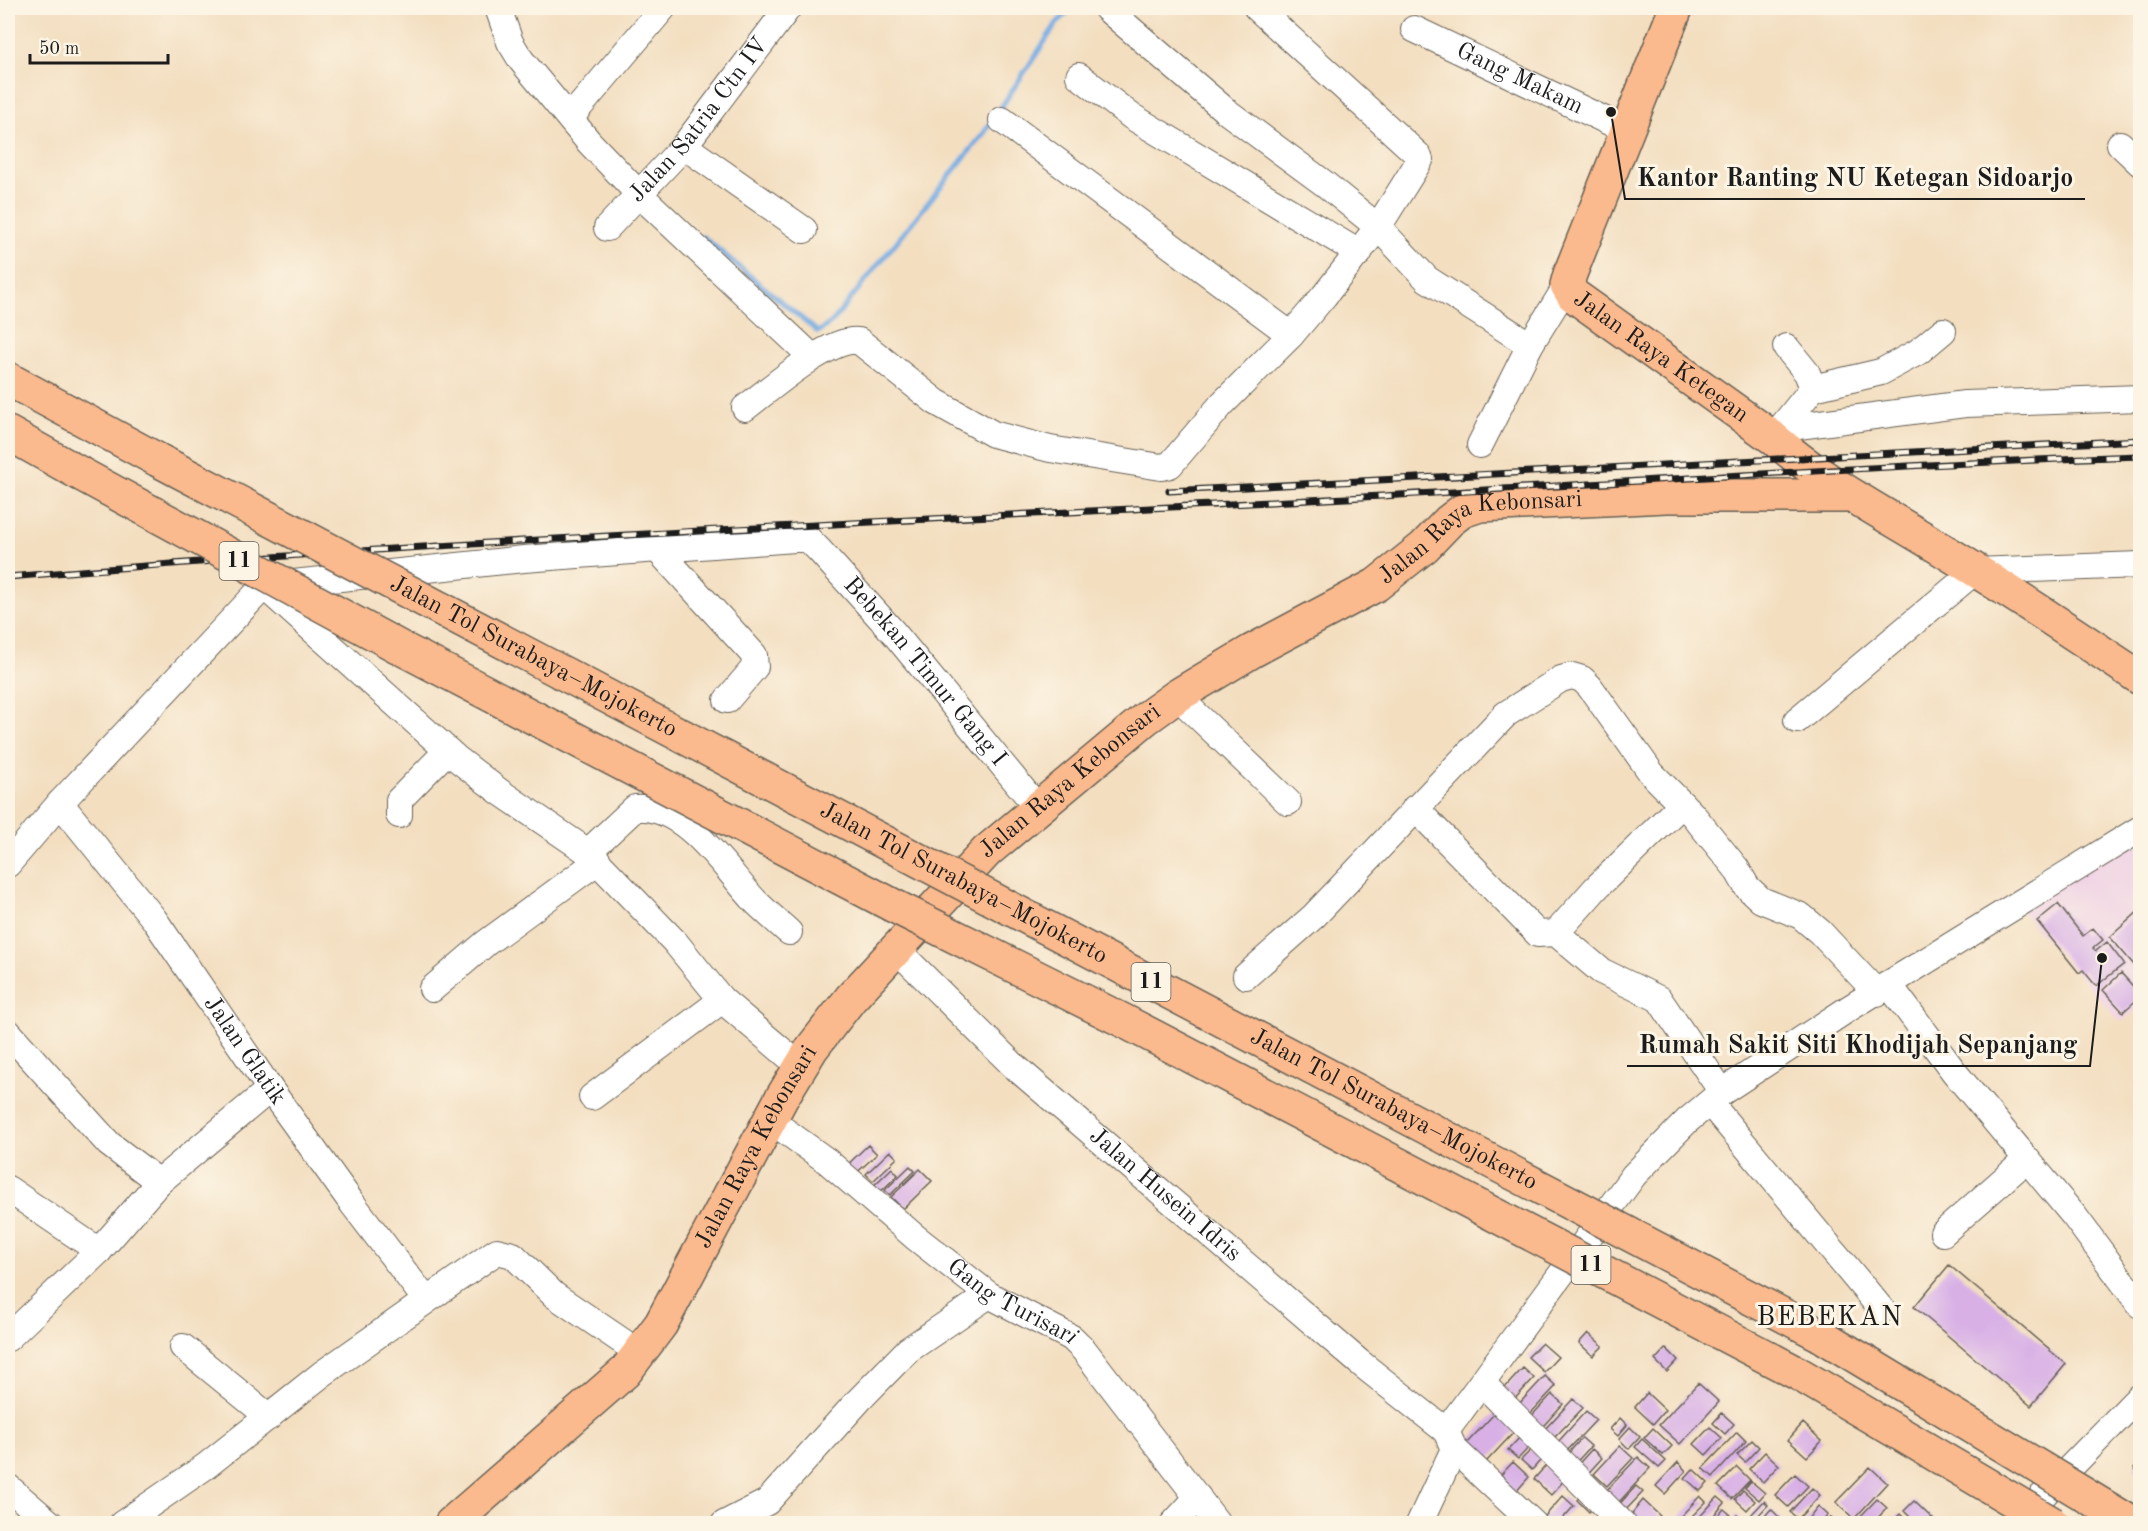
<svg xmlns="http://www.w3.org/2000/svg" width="2148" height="1531" font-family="'Old Standard TT',serif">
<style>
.built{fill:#efd0e5}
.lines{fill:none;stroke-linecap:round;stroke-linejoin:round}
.stream{stroke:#75aae2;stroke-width:5}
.building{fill:#d8b0e6}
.minor-casing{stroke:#676055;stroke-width:28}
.major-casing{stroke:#676055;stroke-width:36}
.highway-casing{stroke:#676055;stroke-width:36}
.minor{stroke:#fff;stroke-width:26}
.major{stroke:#fbba8d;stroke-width:33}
.highway{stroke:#fbba8d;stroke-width:33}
.rail-casing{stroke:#1c1c1c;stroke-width:7}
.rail{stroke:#fcf5e5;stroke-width:4.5;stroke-dasharray:14;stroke-linecap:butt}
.highway-bridge-casing{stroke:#676055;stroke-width:36;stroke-linecap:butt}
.highway-bridge{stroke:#fbba8d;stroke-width:33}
.labels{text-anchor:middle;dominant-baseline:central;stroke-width:6;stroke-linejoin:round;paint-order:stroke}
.shield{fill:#fcf5e5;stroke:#5f5d58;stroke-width:1.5}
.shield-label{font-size:22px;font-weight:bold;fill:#1c1c1c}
.street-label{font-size:24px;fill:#1c1c1c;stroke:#fcf5e5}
.quarter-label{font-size:27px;letter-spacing:1.5px;fill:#1c1c1c;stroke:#fcf5e5}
.leader{fill:none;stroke:#1c1c1c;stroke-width:2}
.callout-dot{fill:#1c1c1c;stroke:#fcf5e5;stroke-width:2}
.callout-label{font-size:26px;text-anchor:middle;font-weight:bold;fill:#1c1c1c;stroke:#fcf5e5;stroke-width:6;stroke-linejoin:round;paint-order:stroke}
</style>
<rect width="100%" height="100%" fill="#fcf5e5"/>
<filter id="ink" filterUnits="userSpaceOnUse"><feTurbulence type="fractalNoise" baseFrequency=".0167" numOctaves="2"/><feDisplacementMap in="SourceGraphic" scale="12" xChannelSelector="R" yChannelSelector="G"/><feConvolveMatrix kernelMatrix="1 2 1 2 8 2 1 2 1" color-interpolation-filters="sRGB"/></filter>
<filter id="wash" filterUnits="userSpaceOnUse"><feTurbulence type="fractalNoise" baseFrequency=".008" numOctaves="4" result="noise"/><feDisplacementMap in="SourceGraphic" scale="24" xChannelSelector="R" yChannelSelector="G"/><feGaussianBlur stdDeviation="1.35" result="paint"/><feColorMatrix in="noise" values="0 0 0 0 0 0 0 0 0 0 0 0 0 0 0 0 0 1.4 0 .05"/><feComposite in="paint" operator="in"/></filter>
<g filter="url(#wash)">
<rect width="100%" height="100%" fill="#f3dec0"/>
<!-- built -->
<path class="built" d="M2140,835V1007L2121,1022L2020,910Z"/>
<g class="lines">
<!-- stream -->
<path class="stream" d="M703,237L818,332L832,322L984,133L1057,23L1072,8"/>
</g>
<g id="blocks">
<!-- building -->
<path class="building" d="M2058,904L2083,936L2093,928L2103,940L2093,948L2096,951L2107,942L2124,964L2096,986L2083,970L2079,973L2037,921Z
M2140,910V972L2110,937Z
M2121,973L2140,994V997L2123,1012L2103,990Z
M868,1145L877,1154L851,1178L842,1170Z
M890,1151L897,1158L873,1181L866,1174Z
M910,1166L915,1171L890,1195L885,1190Z
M892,1168L898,1175L877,1195L870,1189Z
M920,1169L932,1181L903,1209L891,1197Z
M1949,1265L2066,1364L2031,1406L1914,1307Z
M1588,1333L1603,1346L1593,1356L1579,1343Z
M1542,1343L1558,1357L1544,1372L1528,1357Z
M1666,1348L1678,1360L1667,1372L1655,1360Z
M1523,1368L1534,1378L1511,1403L1500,1393Z
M1545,1376L1556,1386L1528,1416L1517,1406Z
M1698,1383L1719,1402L1680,1444L1659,1425Z
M1647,1393L1665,1410L1653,1424L1635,1407Z
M1552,1394L1563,1404L1536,1434L1524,1424Z
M1573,1399L1583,1408L1552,1440L1543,1431Z
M1586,1411L1596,1420L1566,1452L1557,1443Z
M1496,1412L1516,1430L1485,1463L1465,1445Z
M1722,1413L1734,1424L1725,1434L1713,1423Z
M1620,1418L1627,1425L1618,1436L1610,1429Z
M1803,1423L1822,1441L1807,1457L1788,1440Z
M1630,1427L1640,1437L1629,1449L1619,1439Z
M1710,1427L1722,1438L1706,1455L1694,1444Z
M1653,1428L1672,1446L1663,1455L1644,1438Z
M1737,1432L1746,1441L1713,1477L1703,1468Z
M1522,1435L1532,1444L1518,1459L1508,1450Z
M1582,1438L1591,1446L1572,1467L1563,1459Z
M1642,1439L1666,1461L1659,1468L1635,1447Z
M1752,1440L1759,1447L1745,1462L1737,1455Z
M1536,1445L1546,1454L1532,1470L1521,1460Z
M1620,1446L1633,1458L1607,1486L1594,1474Z
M1592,1449L1602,1458L1583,1479L1573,1470Z
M1765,1452L1779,1465L1763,1482L1749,1469Z
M1638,1457L1650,1468L1619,1502L1606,1491Z
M1550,1461L1567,1477L1551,1495L1534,1479Z
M2140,1461V1474L2134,1468Z
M1513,1462L1529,1477L1514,1494L1497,1479Z
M1678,1462L1686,1471L1665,1494L1656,1486Z
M1737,1467L1750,1480L1732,1499L1718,1486Z
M1870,1467L1887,1483L1854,1519L1836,1502Z
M1693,1469L1708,1483L1700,1491L1685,1478Z
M1795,1474L1808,1486L1788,1507L1775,1495Z
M1751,1481L1765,1493L1759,1500L1745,1488Z
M1636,1486L1643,1492L1620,1516L1614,1510Z
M1812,1488L1820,1495L1798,1519L1790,1512Z
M1743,1490L1755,1501L1747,1510L1735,1499Z
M1584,1493L1597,1504L1589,1512L1577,1500Z
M1563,1496L1574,1506L1558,1524H1538Z
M1700,1496L1706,1502L1684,1524L1679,1518Z
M1718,1497L1725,1503L1706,1524H1693Z
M1877,1499L1887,1508L1872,1524H1857L1855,1522Z
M1643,1500L1660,1516L1653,1524H1623Z
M1764,1501L1768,1505L1755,1519L1751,1515Z
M1914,1501L1938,1524H1917L1904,1511Z
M1818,1506L1828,1515L1820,1524H1804Z
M1724,1509L1731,1515L1723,1524H1710Z
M1771,1509L1786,1524H1758Z
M1900,1514L1910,1524H1903L1896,1518Z
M1737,1515L1744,1522L1742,1524H1730Z
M1831,1517L1839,1524H1825Z
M1890,1517L1898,1524H1884Z"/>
</g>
</g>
<g filter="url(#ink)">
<use href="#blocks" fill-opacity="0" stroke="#676055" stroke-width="1.5"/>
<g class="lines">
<defs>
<g id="minor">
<path d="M498,8L510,42L521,60L589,142L639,194L812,357"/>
<path d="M1107,9L1226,111L1325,184L1378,227L1427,279L1530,345"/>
<path id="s1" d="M1414,29L1626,130"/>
<path d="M1079,76L1131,116L1359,253"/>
<path d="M570,118L663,8"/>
<path d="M1002,120L1291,335"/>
<path d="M2120,144L2140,163"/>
<path d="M684,146L804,230"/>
<path id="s2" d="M607,228L684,146L788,8"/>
<path d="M1813,388L1881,372L1918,352L1943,331"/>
<path d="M745,408C769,390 830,336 859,341L936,402L993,434L1050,449L1161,467L1170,465L1222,404L1291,335L1324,296L1378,227L1420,160L1418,155L1257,8"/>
<path d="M1783,428L1965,404L2140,398"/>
<path d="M1776,434L1813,388L1807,373L1786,347"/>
<path d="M1480,445L1530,345L1567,285"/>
<path d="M658,550L754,655L755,667L727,700"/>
<path d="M264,586L456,758L500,792L588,852L675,942L722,1000L800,1066"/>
<path d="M1177,696L1288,802"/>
<path d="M1797,720L1975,571L2140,565"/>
<path id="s3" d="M60,803L154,919L270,1089L352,1203L426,1300"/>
<path d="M1415,808L1532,928L1538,934L1556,933L1596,888L1682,804"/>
<path d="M399,815V800L447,751"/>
<path d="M588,852L635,808C685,803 725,869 755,901C766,912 778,922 789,932"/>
<path id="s4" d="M8,864L60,803L264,586L524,559L795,539H808L819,550L894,633L1038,808"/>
<path d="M1556,933L1601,971L1659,999L1722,1092"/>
<path id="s5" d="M895,948L1014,1066L1359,1362L1446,1431"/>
<path d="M1246,976L1314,916L1506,714L1561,679L1572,676L1582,679L1590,687L1652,774L1693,815L1736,868L1747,887L1761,900L1801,916L1820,932L1877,993"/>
<path d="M1890,986L1955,1073L2075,1217L2140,1305"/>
<path d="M432,989L486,943L598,861"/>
<path d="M8,1032L109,1144L159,1182"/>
<path d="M592,1097L722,1000"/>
<path d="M1710,1103L1882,1310"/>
<path id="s6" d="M770,1120L827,1161L915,1237L989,1295L1072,1338L1084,1350L1218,1524"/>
<path d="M8,1189L99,1251"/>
<path d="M1943,1233L2026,1160"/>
<path d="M8,1338L99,1251L159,1182L270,1089"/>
<path d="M183,1347L269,1417"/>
<path d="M1482,1383L1623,1524"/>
<path d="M1454,1449L1534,1524"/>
<path d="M8,1487L51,1524"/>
<path d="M122,1524L206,1466L322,1374L497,1251L513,1255L554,1295L641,1354"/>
<path d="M724,1524L767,1502L859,1400L908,1350L989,1295"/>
<path d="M1173,1524L1198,1497"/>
<path d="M1419,1524L1454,1449L1446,1431L1634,1175L1687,1121L1722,1092L1848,1009L2140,829"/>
<path d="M2015,1524L2140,1396"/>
</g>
<g id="major">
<path id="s7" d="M1676,8L1570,274L1567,285L1573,295L1772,437C1824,483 1887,515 1946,552C2012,592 2076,635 2140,678"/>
<path id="s8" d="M451,1524L625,1372L661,1324L781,1099L812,1048L851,998L987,851L1145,719L1177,696L1252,651L1376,585L1424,547L1449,521L1462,511L1480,505L1666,496H1853"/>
</g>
<path id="highway" d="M8,379L158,460
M8,433L79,473"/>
</defs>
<!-- minor casing -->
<use href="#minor" class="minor-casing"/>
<!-- major casing -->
<use href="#major" class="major-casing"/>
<!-- highway casing -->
<use href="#highway" class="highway-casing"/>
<!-- minor -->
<use href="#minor" class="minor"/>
<!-- major -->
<use href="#major" class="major"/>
<!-- highway -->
<use href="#highway" class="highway"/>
<defs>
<path id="rail" d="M1169,491L2140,440
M8,577C428,542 850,523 1272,502C1562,487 1851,466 2140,456"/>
</defs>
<!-- rail casing -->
<use href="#rail" class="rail-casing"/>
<!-- rail -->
<use href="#rail" class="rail"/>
<defs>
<g id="highway-bridge">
<path id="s9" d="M158,460L1819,1334L2133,1524"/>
<path d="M79,473L399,647L896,907L1122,1020L1799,1374L2053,1524"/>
</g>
</defs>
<!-- highway-bridge casing -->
<use href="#highway-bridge" class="highway-bridge-casing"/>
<!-- highway-bridge -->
<use href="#highway-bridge" class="highway-bridge"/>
</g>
</g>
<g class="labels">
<!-- shield labels -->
<g class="shield">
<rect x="219.5" y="542" width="39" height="38" rx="4.5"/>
<rect x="1131.5" y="963" width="39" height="38" rx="4.5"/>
<rect x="1571.5" y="1246" width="39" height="38" rx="4.5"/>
</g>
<g class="shield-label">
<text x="239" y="561">11</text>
<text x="1151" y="982">11</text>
<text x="1591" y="1265">11</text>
</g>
<!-- street labels -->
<g class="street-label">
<text stroke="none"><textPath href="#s1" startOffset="117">Gang Makam</textPath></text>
<text stroke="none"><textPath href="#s2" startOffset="142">Jalan Satria Ctn IV</textPath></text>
<text stroke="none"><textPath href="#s7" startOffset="417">Jalan Raya Ketegan</textPath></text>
<text stroke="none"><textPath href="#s8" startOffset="1464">Jalan Raya Kebonsari</textPath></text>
<text stroke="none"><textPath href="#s9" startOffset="424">Jalan Tol Surabaya–Mojokerto</textPath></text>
<text stroke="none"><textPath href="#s4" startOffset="1101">Bebekan Timur Gang I</textPath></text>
<text stroke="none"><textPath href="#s8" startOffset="978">Jalan Raya Kebonsari</textPath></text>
<text stroke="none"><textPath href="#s9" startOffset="910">Jalan Tol Surabaya–Mojokerto</textPath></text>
<text stroke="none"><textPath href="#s3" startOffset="309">Jalan Glatik</textPath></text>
<text stroke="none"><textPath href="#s9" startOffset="1396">Jalan Tol Surabaya–Mojokerto</textPath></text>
<text stroke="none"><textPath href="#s8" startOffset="492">Jalan Raya Kebonsari</textPath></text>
<text stroke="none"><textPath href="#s5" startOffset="366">Jalan Husein Idris</textPath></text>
<text stroke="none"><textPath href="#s6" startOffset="304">Gang Turisari</textPath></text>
</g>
<!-- quarter labels -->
<g class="quarter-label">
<text x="1830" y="1317">BEBEKAN</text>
</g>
</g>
<!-- callouts -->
<path class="leader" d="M1611 112L1625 199H2085M2102 958L2090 1066H1627"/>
<g class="callout-dot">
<circle cx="1611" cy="112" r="6"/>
<circle cx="2102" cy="958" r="6"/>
</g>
<g class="callout-label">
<text x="1855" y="186">Kantor Ranting NU Ketegan Sidoarjo</text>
<text x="1858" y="1053">Rumah Sakit Siti Khodijah Sepanjang</text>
</g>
<!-- margin -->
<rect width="2148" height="1531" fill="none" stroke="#fcf5e5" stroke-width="30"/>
<!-- scale -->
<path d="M30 54v9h138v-9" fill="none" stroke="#1c1c1c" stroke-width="3"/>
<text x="39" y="54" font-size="18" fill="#1c1c1c" stroke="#fcf5e5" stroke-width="4.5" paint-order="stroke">50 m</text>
</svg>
